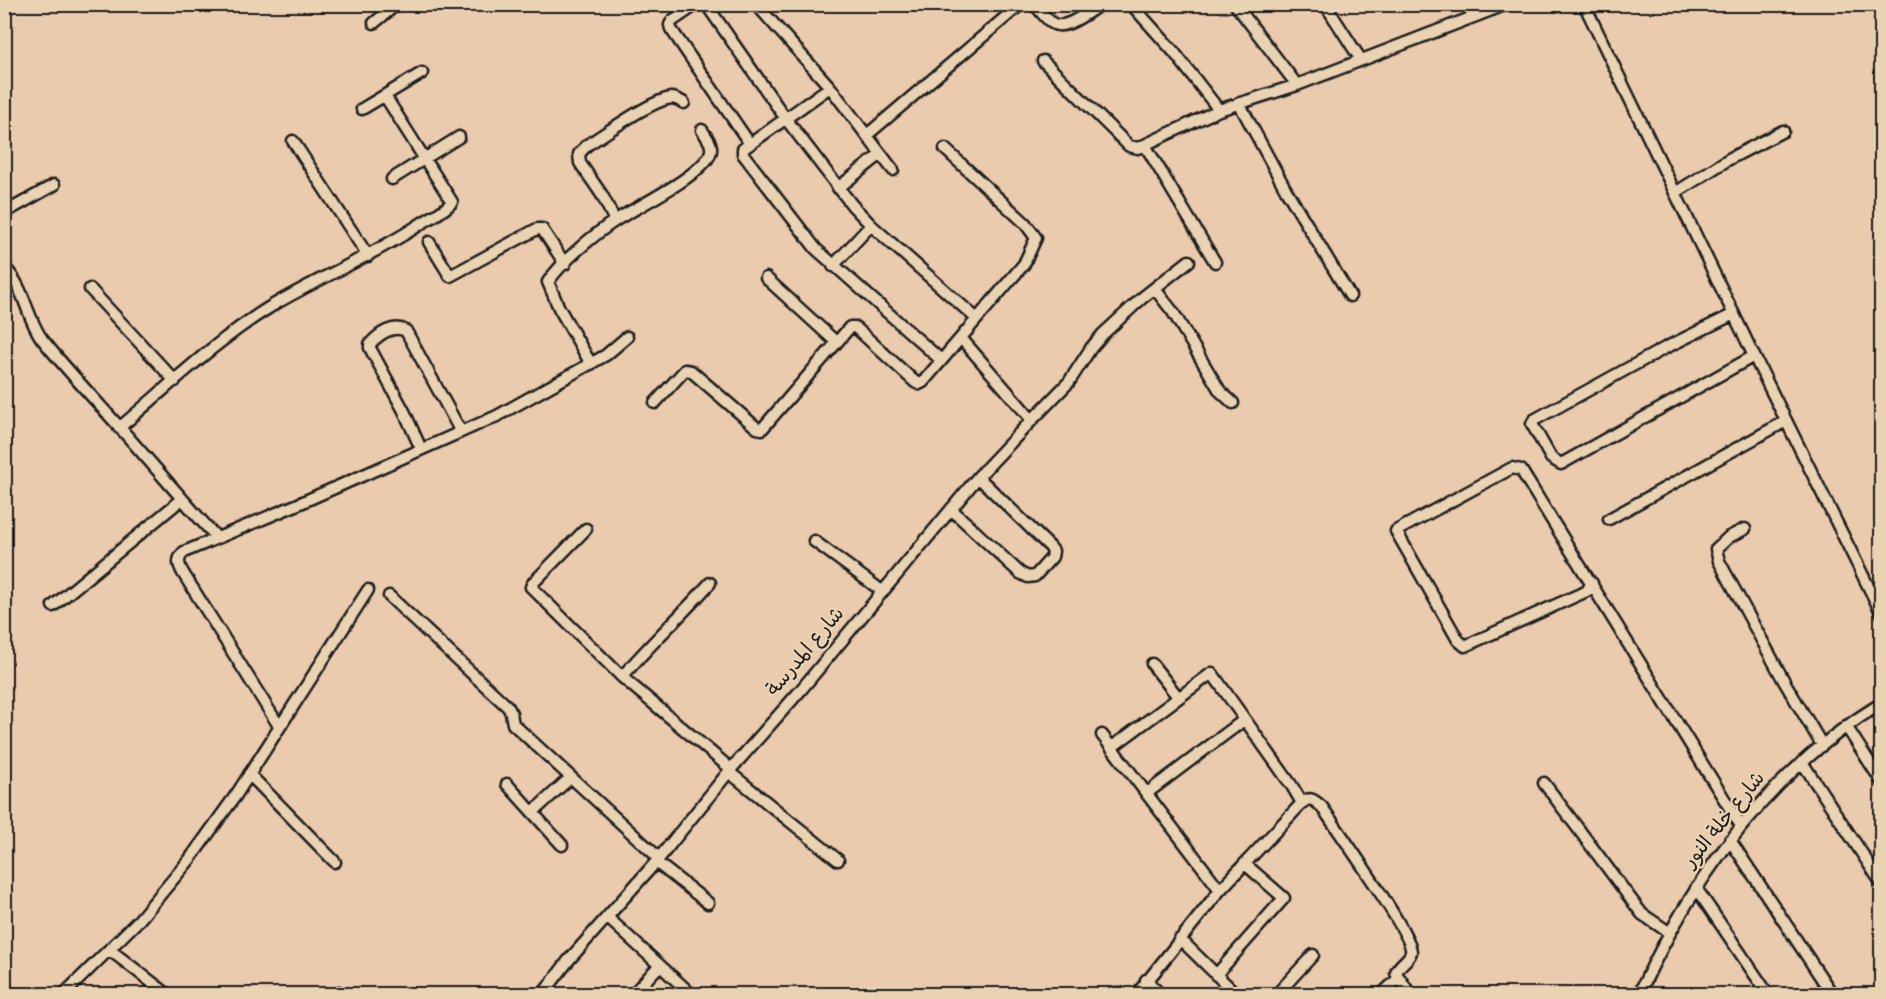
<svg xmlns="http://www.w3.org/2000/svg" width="1886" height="999" font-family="'Gochi Hand','Playpen Sans Arabic',sans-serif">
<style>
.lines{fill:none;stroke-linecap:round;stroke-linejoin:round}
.minor-casing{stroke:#1c1c1c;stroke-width:15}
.minor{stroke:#e9d3b2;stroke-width:10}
.labels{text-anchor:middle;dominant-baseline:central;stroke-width:4.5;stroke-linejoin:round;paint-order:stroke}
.street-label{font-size:20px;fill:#1c1c1c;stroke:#e9d3b2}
</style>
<rect width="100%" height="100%" fill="#ebcbae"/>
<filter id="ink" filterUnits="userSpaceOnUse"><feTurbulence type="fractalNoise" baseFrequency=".0167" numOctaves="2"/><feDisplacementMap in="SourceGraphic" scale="12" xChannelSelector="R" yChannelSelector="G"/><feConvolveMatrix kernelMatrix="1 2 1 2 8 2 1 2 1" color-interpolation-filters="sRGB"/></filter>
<g filter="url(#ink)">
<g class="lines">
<defs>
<path id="minor" d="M697,4L672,21L670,25L671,29L750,144
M706,4L786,119L852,205L871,225L977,319
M756,4L830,87L893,170
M1034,4C1040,10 1045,18 1052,23C1065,32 1089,11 1101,4
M1131,4L1174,52L1219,110
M1235,4L1297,85
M1325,4L1361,60
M1584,4L1754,356L1882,614
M374,23L397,4
M1043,61L1129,146L1138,148L1219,110L1297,85L1507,4
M830,87L743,149V154L816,249L941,360
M1239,103L1286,190L1350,296
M362,109L422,73
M867,135L1021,4
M293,141L368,256
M1145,145L1215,262
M392,179L459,137
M838,188L881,154
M1675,193L1729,159L1783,131
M4,213L54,185
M615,221L602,195L580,163L579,154L587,145C607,133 650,101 671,98C676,98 679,100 684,103
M429,242L450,276L537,229H542L565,264
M833,266L871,225
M4,267C25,287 26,317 42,339C62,364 84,388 105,411C143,453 179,496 217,538
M766,278L836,342
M90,289L175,381
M1155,289L1173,312L1220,391L1233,403
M1734,314L1665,348L1534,420L1532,424L1551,458L1561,464L1754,356
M591,364L559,308L548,282C562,261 595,234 616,220C637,207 702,175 710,154C714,145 707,138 702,130
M655,403L685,370L691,371L757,428L762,429L850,327H855L915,382L919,384L923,382L1024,264L1036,238L1025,223L945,149
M1032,420L1069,382L1091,348L1103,334L1142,298L1189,261
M119,428C168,387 215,341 270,307C318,278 371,257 419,225C429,218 444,212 452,202L385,96
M421,449L404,411L370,348V344C379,334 393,324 406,331L461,432
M951,509L1020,573L1028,577L1035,576L1052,557L1053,551L1050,547L978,477
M1609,519L1786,421
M586,529L533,583L531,587L622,677L731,769
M1745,529L1729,537L1716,549L1719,561L1784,681L1822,745
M814,541L882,591
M1592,583L1587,591L1465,646L1458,640L1396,531L1512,468L1521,470C1595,589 1667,708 1741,826
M389,596L508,707L511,713L513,724L659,858
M53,606L182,499
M1152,664L1178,697
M622,677C650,644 682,615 710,583
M279,726L183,573C178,564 177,559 184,552L296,505L497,416L606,355L627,337
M1846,726L1882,782
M1102,735L1220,890
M1112,747L1212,673L1292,786L1302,803
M1802,762L1882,884
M729,772L838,860
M249,774L335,862
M1544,783L1642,914L1670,933
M507,784L562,845
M1147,793L1244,720
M533,812L570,778
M1730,840L1832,994
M656,862L708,903
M1696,888L1768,994
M608,918L690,993
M1180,939L1236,994
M110,950L167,994
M1216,975L1284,898L1245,864
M1146,980L1160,994
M64,994L139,920L190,859L236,795L368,590
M337,994L339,992
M543,994L568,961L656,862L731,769L800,691L978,477L1032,420L961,338
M633,994L659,966
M1137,994L1220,890L1302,803C1311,796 1314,800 1322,807C1335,826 1414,937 1411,952C1410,960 1398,964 1396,973L1410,994
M1277,994L1313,955
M1382,994L1399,978
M1639,994C1693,877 1769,771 1882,703"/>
</defs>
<!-- minor casing -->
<use href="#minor" class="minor-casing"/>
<!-- minor -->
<use href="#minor" class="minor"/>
</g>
</g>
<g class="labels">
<!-- street labels -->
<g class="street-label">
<text transform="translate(807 653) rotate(-50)">شارع المدرسة</text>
<text transform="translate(1726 821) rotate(-51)">شارع خلة النور</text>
</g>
</g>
<!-- margin -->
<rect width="1886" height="999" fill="none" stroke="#e9d3b2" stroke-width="24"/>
<rect x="12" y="12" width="1862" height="975" fill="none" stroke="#1c1c1c" stroke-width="2" filter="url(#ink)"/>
</svg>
